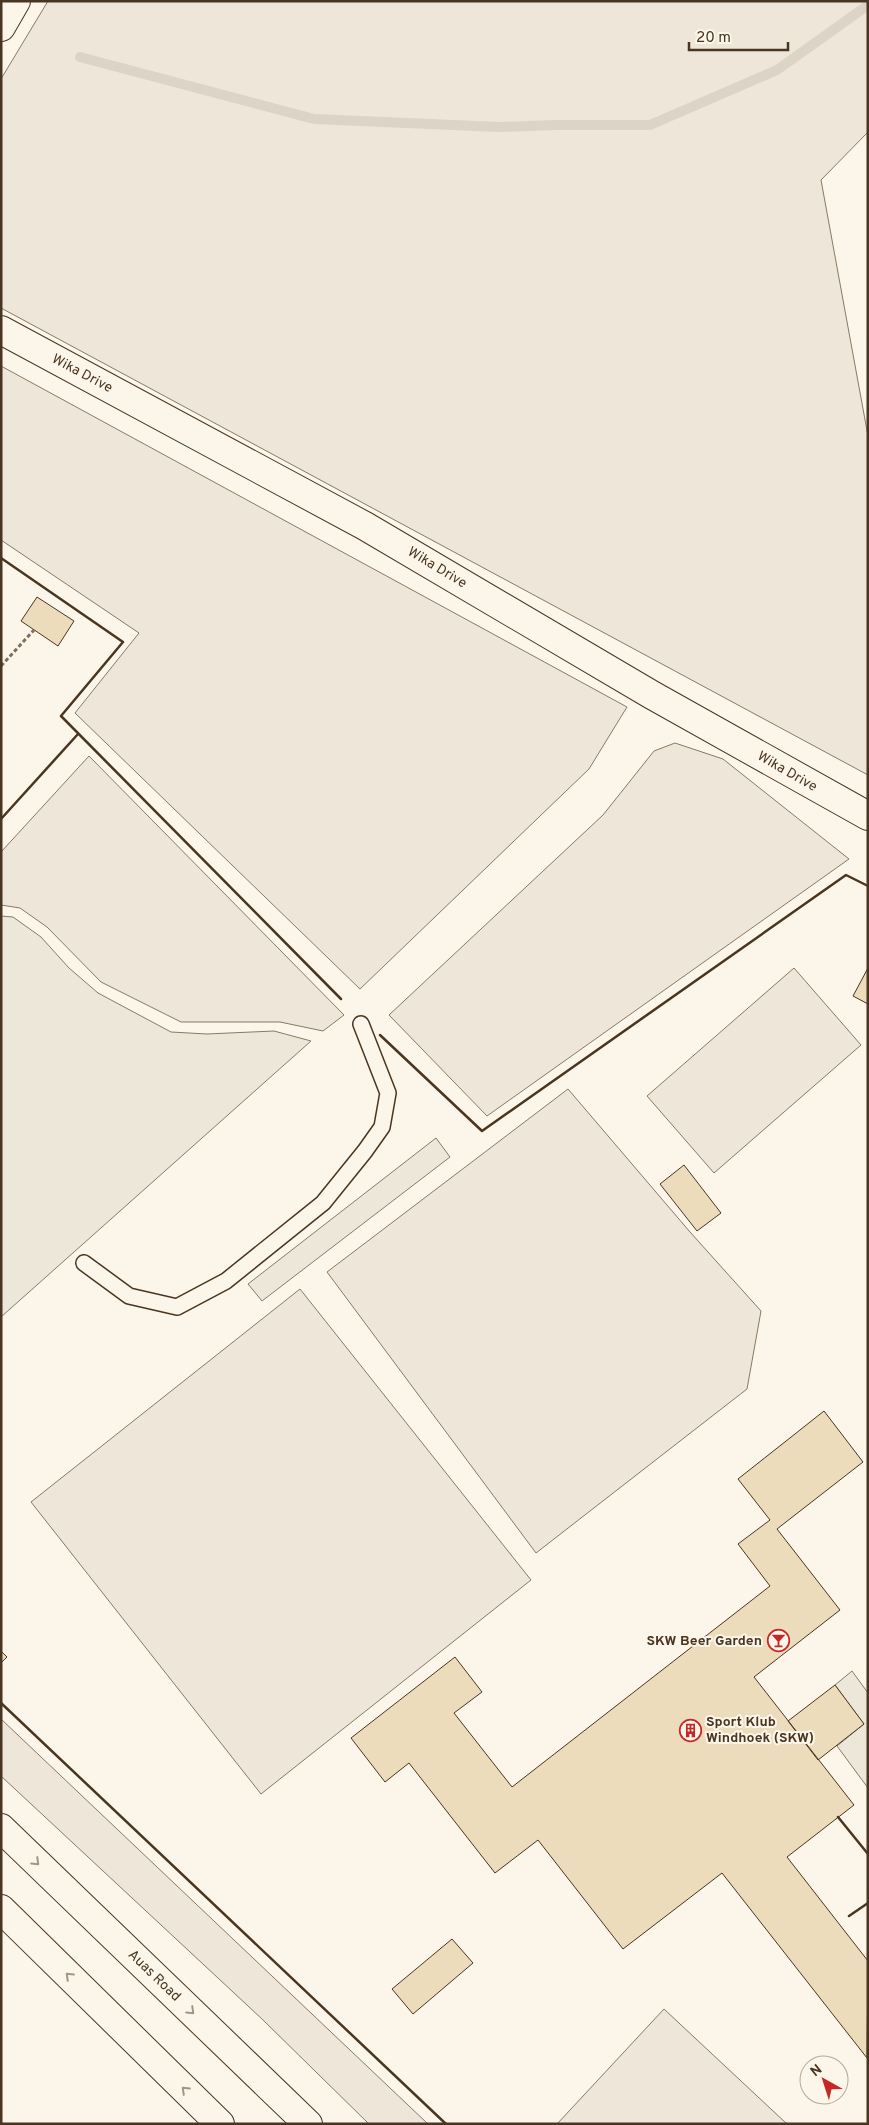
<svg xmlns="http://www.w3.org/2000/svg" width="869" height="2125" font-family="Overpass,sans-serif">
<style>
.green{fill:#ede6d9;stroke:#887966}
.parking{fill:#ede7d9;stroke:#887966}
.lines{fill:none;stroke-linecap:round;stroke-linejoin:round}
.stream{stroke:#dcd4c6;stroke-width:10}
.building{fill:#ecdcbc;stroke:#4a3520}
.service-casing{stroke:#4a3520;stroke-width:18}
.minor-casing{stroke:#4a3520;stroke-width:30}
.secondary-casing{stroke:#4a3520;stroke-width:30}
.primary-casing{stroke:#4a3520;stroke-width:30}
.path{stroke:#7f6f5c;stroke-width:3;stroke-dasharray:4 2.5;stroke-linecap:butt}
.service{stroke:#fbf6e9;stroke-width:15}
.minor{stroke:#fbf6e9;stroke-width:28}
.secondary{stroke:#fbf6e9;stroke-width:28}
.primary{stroke:#fbf6e9;stroke-width:28}
.wall{stroke:#4a3520;stroke-width:2.5}
.oneway{stroke:#a29684}
.labels{text-anchor:middle;dominant-baseline:central;stroke-width:4;stroke-linejoin:round;paint-order:stroke}
.street-label{font-size:14px;fill:#4a3520;stroke:#fbf6e9}
.poi-label{font-size:14px;font-weight:bold;fill:#4a3520;stroke:#fbf6e9;text-anchor:end}
</style>
<rect width="100%" height="100%" fill="#fbf6e9"/>
<!-- green -->
<path class="green" d="M48,1H868V132L821,180L868,436V775L1,308V79Z
M1,366L627,707L589,769L360,989L75,713L139,633L1,540Z
M675,743L723,759L849,859L487,1116L389,1015L603,815L654,751Z
M89,756L344,1015L323,1031L280,1022H181L101,982L47,927L20,908L1,905V852Z
M794,968L861,1045L714,1173L647,1096Z
M568,1089L690,1232L761,1311L747,1389L536,1553L327,1272Z
M300,1289L531,1580L261,1794L31,1502Z
M1,1719L428,2124H369L262,2019L1,1776Z
M664,2009L787,2124H557Z"/>
<!-- parking -->
<path class="parking" d="M1,916L13,917L41,937L69,968L98,993L171,1032L207,1034L274,1031L311,1041L1,1317Z
M436,1138L450,1157L262,1301L248,1284Z
M852,1671L868,1693V1788L837,1746L864,1724L835,1685Z"/>
<g class="lines">
<!-- stream -->
<path class="stream" d="M80,57L314,119L499,127L556,125H650L777,70L868,5"/>
</g>
<!-- building -->
<path class="building" d="M37,597L74,621L58,646L21,621Z
M868,968V1004L853,996Z
M684,1165L721,1213L697,1231L660,1184Z
M824,1411L863,1462L777,1529L840,1610L754,1677L854,1805L787,1857L868,1961L867,2058L722,1873L623,1949L538,1840L495,1873L409,1763L385,1782L351,1738L455,1657L482,1692L454,1713L512,1787L770,1586L738,1544L770,1520L738,1479Z
M1,1651L7,1657L1,1663Z
M835,1685L864,1724L818,1760L788,1721Z
M452,1939L473,1963L413,2014L392,1989Z"/>
<g class="lines">
<defs>
<path id="service" d="M84,1263L129,1296L177,1307L226,1281L323,1203L365,1151L382,1127L388,1093L361,1024"/>
<path id="minor" d="M1,330L365,526L652,695L868,816"/>
<path id="secondary" d="M1,27L16,1"/>
<path id="primary" d="M1,1828L308,2124
M1,1909L220,2124"/>
</defs>
<!-- service casing -->
<use href="#service" class="service-casing"/>
<!-- minor casing -->
<use href="#minor" class="minor-casing"/>
<!-- secondary casing -->
<use href="#secondary" class="secondary-casing"/>
<!-- primary casing -->
<use href="#primary" class="primary-casing"/>
<!-- path -->
<path class="path" d="M1,666L34,630"/>
<!-- service -->
<use href="#service" class="service"/>
<!-- minor -->
<use href="#minor" class="minor"/>
<!-- secondary -->
<use href="#secondary" class="secondary"/>
<!-- primary -->
<use href="#primary" class="primary"/>
<!-- wall -->
<path class="wall" d="M1,558L123,642L61,716L341,999
M1,819L78,734
M380,1035L482,1131L846,875L868,886
M1,1703L446,2124
M838,1817L868,1854
M849,1916L868,1903"/>
</g>
<!-- one-way arrows -->
<defs><path id="oneway-chevron" d="M-2-3.5L2.5 0L-2 3.5" fill="none" stroke-width="1.6" stroke-linecap="round" stroke-linejoin="round" transform="scale(1.25)"/></defs>
<g class="oneway">
<use href="#oneway-chevron" transform="translate(36 1862) rotate(44)"/>
<use href="#oneway-chevron" transform="translate(69 1976) rotate(-136)"/>
<use href="#oneway-chevron" transform="translate(191 2011) rotate(44)"/>
<use href="#oneway-chevron" transform="translate(185 2090) rotate(-136)"/>
</g>
<!-- icons -->
<defs>
<symbol id="bar-ring" viewBox="-11 -11 22 22"><circle r="9.5" fill="#fbf6e9" stroke="#c62828" stroke-width="1.5"/><path d="M-6-5H6L.8 .8V4.5H3.5V6h-7V4.5H-.8V.8Z" fill="#c62828"/></symbol>
<symbol id="building-ring" viewBox="-11 -11 22 22"><circle r="9.5" fill="#fbf6e9" stroke="#c62828" stroke-width="1.5"/><path d="M-4-6H4V6H1V3H-1V6H-4ZM-2.5-4.3h1.7v1.8h-1.7ZM.8-4.3h1.7v1.8H.8ZM-2.5-1h1.7V.8h-1.7ZM.8-1h1.7V.8H.8Z" fill="#c62828"/></symbol>
</defs>
<g fill-rule="evenodd">
<use href="#bar-ring" x="766" y="1628" width="25" height="25"/>
<use href="#building-ring" x="678" y="1718" width="25" height="25"/>
</g>
<g class="labels">
<!-- street labels -->
<g class="street-label">
<text transform="translate(82 374) rotate(28)">Wika Drive</text>
<text transform="translate(437 568) rotate(31)">Wika Drive</text>
<text transform="translate(787 772) rotate(30)">Wika Drive</text>
<text transform="translate(154 1976) rotate(44)">Auas Road</text>
</g>
<!-- poi labels -->
<g class="poi-label">
<text x="762" y="1641">SKW Beer Garden</text>
<text x="706" y="1722" text-anchor="start">Sport Klub<tspan x="706" dy="16">Windhoek (SKW)</tspan></text>
</g>
</g>
<!-- border -->
<rect width="869" height="2125" fill="none" stroke="#4a3520" stroke-width="5"/>
<!-- north arrow -->
<g transform="translate(824 2080) rotate(321)"><circle r="24" fill="#fbf6e9" stroke="#b4a999"/>
<path d="M0-4L9 19L0 12L-9 19Z" fill="#c62828"/>
<text y="-8" font-size="14" font-weight="bold" text-anchor="middle" fill="#4a3520">N</text>
</g>
<!-- scale -->
<path d="M689 42v8h99v-8" fill="none" stroke="#4a3520" stroke-width="2.5"/>
<text x="696" y="42" font-size="15" fill="#4a3520" stroke="#fbf6e9" stroke-width="4" paint-order="stroke">20 m</text>
</svg>
